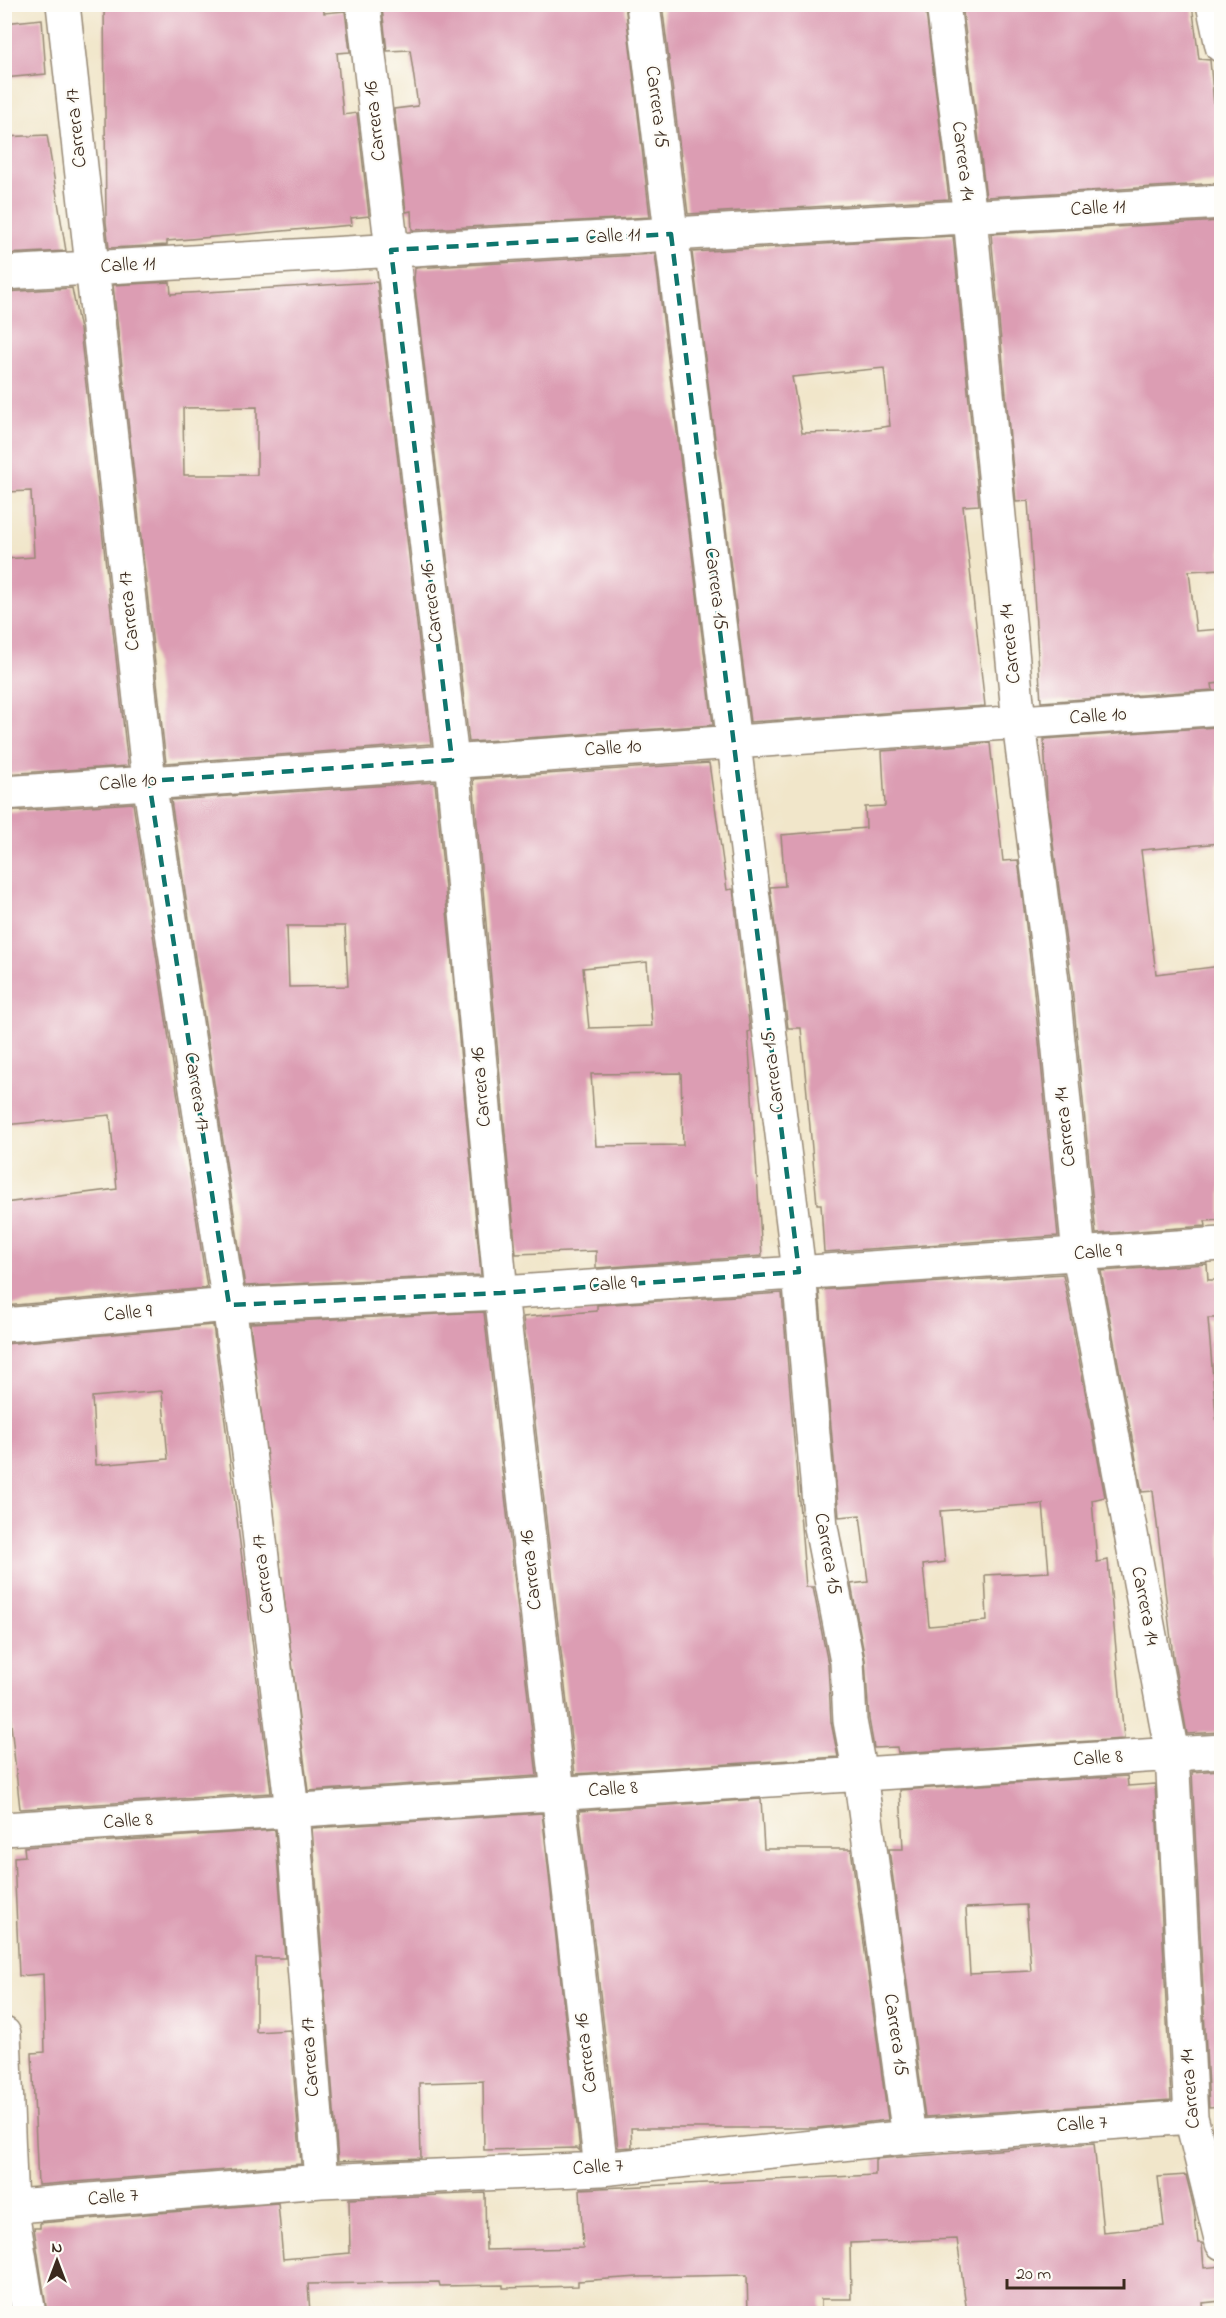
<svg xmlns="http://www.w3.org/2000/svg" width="1226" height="2318" font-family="'Indie Flower',sans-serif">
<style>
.building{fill:#dc9db3;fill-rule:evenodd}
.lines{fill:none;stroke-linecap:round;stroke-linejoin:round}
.street-casing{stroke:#968874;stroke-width:36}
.street{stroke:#fff;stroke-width:33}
.marked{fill:none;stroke:#0f766e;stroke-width:4.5;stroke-dasharray:12 8;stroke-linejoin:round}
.labels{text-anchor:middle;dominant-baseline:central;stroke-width:4.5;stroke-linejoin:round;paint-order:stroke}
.street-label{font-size:20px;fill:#3b2a1e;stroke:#fdfcf7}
</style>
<rect width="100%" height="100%" fill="#fdfcf7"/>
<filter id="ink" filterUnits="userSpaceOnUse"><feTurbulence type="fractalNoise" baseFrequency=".0167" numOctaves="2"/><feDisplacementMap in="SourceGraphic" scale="12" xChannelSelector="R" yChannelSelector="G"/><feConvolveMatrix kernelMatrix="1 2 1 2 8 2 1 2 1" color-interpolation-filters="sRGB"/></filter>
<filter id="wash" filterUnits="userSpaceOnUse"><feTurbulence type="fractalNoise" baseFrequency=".008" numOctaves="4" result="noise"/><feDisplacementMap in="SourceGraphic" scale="24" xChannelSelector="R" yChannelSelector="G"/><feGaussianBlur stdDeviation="1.35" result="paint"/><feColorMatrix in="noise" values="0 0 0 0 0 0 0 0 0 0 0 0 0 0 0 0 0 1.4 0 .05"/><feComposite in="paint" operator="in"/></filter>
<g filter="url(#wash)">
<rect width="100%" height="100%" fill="#f1e6ca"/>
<g id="blocks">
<!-- building -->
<path class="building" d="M104,4H323L324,13L345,11L350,52L337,53L343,115L357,113L369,216L351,218L352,225L167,241V245L109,248L106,222Z
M426,4H625L650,217L412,230L411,211L406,212L394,109L418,106L410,50L387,51L382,8Z
M662,4H925L949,199L688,214Z
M962,4H1192L1199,59L1210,60L1221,183L986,197Z
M42,19L46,74L4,78V23Z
M47,135L66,251L4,254V137Z
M1221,221V569L1189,571L1196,631L1221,629V683L1212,684L1213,690L1041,702L1028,501L1016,502L991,234Z
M953,236L979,505L963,506L985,706L750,722L692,252ZM884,368L890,426L845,432L802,433L792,377Z
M655,254L713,725L469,742L414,279L415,268Z
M170,282L171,294L377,282L431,744L166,763L113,285ZM257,407V475H184L183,408Z
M72,288L80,330L128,766L4,774V559L34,557L31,491L4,492V292Z
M1216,727L1221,784V843L1141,850L1156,974L1221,966V1220L1205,1221L1206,1226L1096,1234L1072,987L1047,798L1044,739Z
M990,743L1003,861L1018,860L1034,991L1058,1236L824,1252L821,1204H817L801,1028H788L770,887L785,886L781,835L866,828L865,807L885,806L882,751Z
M709,763L727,890L733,889L750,1031L748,1032L762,1256L596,1268V1251L516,1254L473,779ZM647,962L652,1026L589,1028L583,968ZM681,1073L683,1145L596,1146L591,1074Z
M435,782L481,1275L245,1286L171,800ZM287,926H345L348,986L289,987Z
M133,803L207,1288L4,1306V1203L117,1189L110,1115L4,1125V812Z
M1207,1264L1208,1280H1217L1220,1318H1208L1217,1427L1221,1426V1732L1187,1734L1173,1656L1153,1491L1142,1492L1101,1271Z
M1063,1274L1105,1497L1092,1500L1097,1562L1108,1560L1124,1739L898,1753L897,1747L874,1748L869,1719L865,1659L851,1584L868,1582L860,1515L839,1517L819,1290ZM1043,1504L1049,1572L985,1575L987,1621L929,1626L923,1565L945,1562L940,1511Z
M782,1293L806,1587H813L828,1664L831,1722L838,1757L575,1774L523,1317L597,1311V1305Z
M484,1312L537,1776L308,1791L250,1323Z
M213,1325L271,1793L20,1809L7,1687L4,1688V1344ZM162,1391L168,1459L96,1465L92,1397Z
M1221,1770V2107L1209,2108L1192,1772Z
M1127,1776L1128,1786L1155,1784L1171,2100L925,2117L889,1849H903L900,1790ZM1026,1905L1031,1971L970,1974L966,1908Z
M761,1799L764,1849H851L888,2120L817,2128H631L632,2147L618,2148L579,1811Z
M542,1813L580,2151L577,2148L484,2150L483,2081L419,2083L421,2158L338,2161L312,1828Z
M275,1830L285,1958H256V2032L290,2030L301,2164L38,2185L32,2053L45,2052L43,1974L19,1976L14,1857L25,1856L24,1847Z
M1094,2143L1103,2232L1164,2226L1158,2177L1186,2175L1194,2208L1198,2243H1202L1204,2268L1220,2266L1221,2301L1203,2303L1204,2313H967L957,2239L850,2243L851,2299H821V2313H748L747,2275L639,2277L578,2281V2286L503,2288V2285L440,2286L439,2282L308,2284L310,2313H258V2309L200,2313H47L34,2228H40V2223L278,2203L283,2259L350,2253L349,2199L485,2193L486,2250L583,2248L580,2189L875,2175V2159Z
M4,2281L10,2313H4Z"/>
</g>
</g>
<g filter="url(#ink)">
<use href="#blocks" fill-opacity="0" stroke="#968874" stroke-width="1.5"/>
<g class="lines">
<defs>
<path id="street" d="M63,4L149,781L229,1305L254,1490L292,1811L321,2181
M363,4L452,760L501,1293L601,2169
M643,4L799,1272L821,1527L847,1662L850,1721L860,1774L909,2137
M943,4L970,217L1019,723L1053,989L1079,1255L1172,1754L1191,2117L1222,2243
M1213,4L1222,46
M4,273L1222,202
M4,793L1222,708
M4,1325L229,1305L501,1293L1222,1244
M4,1829L1222,1751
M4,2034L11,2206L29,2314
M4,2207L321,2181L601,2169L909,2137L1191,2117"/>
</defs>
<!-- street casing -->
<use href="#street" class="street-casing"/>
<!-- street -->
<use href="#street" class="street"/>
</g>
</g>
<!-- marked area -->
<path class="marked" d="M671,234L799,1272L501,1293L229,1305L149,781L452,760L391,250Z"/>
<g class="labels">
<!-- street labels -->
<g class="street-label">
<text transform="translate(656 107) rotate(83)">Carrera 15</text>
<text transform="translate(376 121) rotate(-96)">Carrera 16</text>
<text transform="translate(77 128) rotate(-96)">Carrera 17</text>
<text transform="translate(962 161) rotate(83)">Carrera 14</text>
<text transform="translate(1098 209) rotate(-3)">Calle 11</text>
<text transform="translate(613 237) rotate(-3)">Calle 11</text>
<text transform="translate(128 266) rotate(-3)">Calle 11</text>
<text transform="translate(715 589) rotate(83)">Carrera 15</text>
<text transform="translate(433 603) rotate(-97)">Carrera 16</text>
<text transform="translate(130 611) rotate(-96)">Carrera 17</text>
<text transform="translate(1011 644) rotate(-96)">Carrera 14</text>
<text transform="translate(1098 717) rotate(-4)">Calle 10</text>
<text transform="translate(613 749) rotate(-4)">Calle 10</text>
<text transform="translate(128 783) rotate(-5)">Calle 10</text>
<text transform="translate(774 1072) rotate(-97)">Carrera 15</text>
<text transform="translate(482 1087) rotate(-95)">Carrera 16</text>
<text transform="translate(196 1092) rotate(81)">Carrera 17</text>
<text transform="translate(1066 1127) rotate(-96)">Carrera 14</text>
<text transform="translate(1098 1253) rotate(-4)">Calle 9</text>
<text transform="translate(613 1285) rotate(-4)">Calle 9</text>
<text transform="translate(128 1314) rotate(-5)">Calle 9</text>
<text transform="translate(827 1554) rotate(80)">Carrera 15</text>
<text transform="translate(532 1570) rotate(-96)">Carrera 16</text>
<text transform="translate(264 1574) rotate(-97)">Carrera 17</text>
<text transform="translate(1144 1606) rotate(79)">Carrera 14</text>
<text transform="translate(1098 1759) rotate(-4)">Calle 8</text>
<text transform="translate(613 1790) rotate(-4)">Calle 8</text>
<text transform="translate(128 1822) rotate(-4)">Calle 8</text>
<text transform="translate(895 2035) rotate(82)">Carrera 15</text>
<text transform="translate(587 2053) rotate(-97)">Carrera 16</text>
<text transform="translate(311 2057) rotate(-94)">Carrera 17</text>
<text transform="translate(1191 2089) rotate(-95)">Carrera 14</text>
<text transform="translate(1082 2125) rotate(-4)">Calle 7</text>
<text transform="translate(598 2168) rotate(-4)">Calle 7</text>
<text transform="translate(113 2198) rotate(-5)">Calle 7</text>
</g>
</g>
<!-- margin -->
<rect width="1226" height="2318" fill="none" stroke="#fdfcf7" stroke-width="24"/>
<!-- north arrow -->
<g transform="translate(57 2261)" stroke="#fdfcf7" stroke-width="4.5" paint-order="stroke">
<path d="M0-4.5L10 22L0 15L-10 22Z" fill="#3b2a1e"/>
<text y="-9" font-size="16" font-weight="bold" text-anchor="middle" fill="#3b2a1e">N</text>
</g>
<!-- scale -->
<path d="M1007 2279v9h117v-9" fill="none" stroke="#3b2a1e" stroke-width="3"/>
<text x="1016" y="2279" font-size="18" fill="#3b2a1e" stroke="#fdfcf7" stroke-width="4.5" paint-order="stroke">20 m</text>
</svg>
